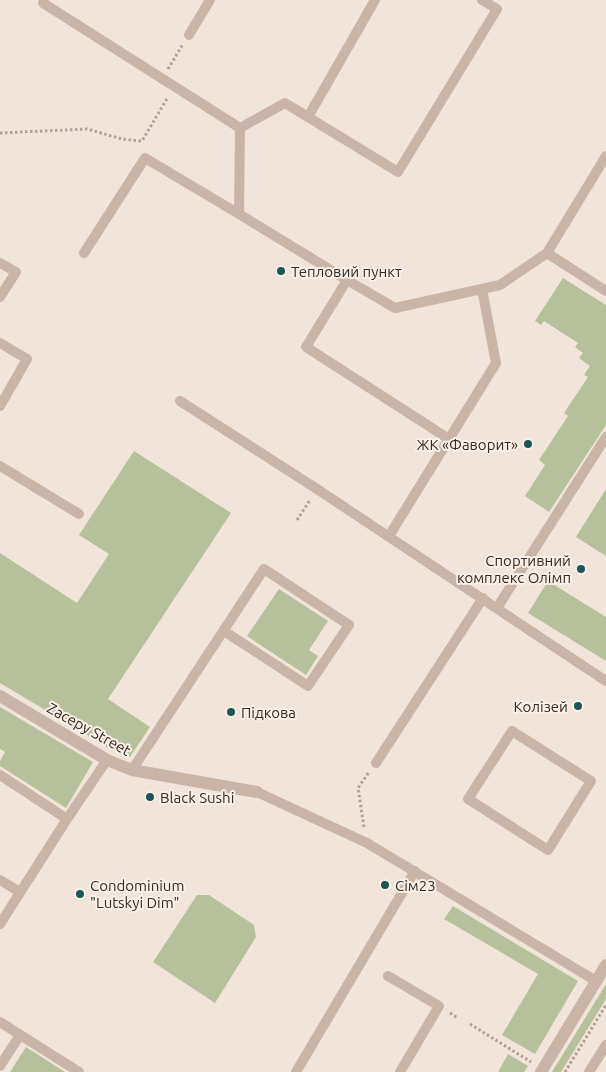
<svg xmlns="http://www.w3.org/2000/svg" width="606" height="1072" font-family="Ubuntu,sans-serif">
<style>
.green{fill:#b6c09b}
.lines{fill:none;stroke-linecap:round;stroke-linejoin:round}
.path{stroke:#b59f91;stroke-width:3;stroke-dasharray:2.5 2.5;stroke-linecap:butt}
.service{stroke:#c9b5a7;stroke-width:10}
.minor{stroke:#c9b5a7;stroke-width:12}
.tertiary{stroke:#c9b5a7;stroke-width:12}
.poi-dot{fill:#1e5556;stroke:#f9f0e7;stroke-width:2}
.labels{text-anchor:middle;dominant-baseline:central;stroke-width:4;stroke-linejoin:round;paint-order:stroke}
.poi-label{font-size:15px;fill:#362b28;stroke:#f9f0e7;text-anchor:start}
.street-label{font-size:15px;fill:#362b28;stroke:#f9f0e7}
</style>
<rect width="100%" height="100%" fill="#f1e5db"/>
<!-- green -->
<path class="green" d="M563,278L606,305V425L549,512L525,496L545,465L539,460L568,416L564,413L588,377L584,375L590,366L579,358L583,353L575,347L578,343L544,321L541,325L535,321Z
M134,451L231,513L108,699L150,727L130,757L112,750L0,683V553L77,603L109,554L79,535Z
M606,489V556L576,537Z
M548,581L606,617V661L528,613Z
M279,589L328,621L309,650L318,656L306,675L247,636Z
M0,707L93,762L66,808L0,766V761L5,752L0,749Z
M197,895H209L254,925L256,937L215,1003L153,962Z
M453,906L578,981L535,1054L502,1035L538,974L444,919Z
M606,984V999L561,1072H552Z
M26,1047L65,1072H10Z
M508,1054L528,1066L524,1072H498Z"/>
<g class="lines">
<!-- path -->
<path class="path" d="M168,69L183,44
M0,133L87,129L122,139L142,141L168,97
M297,520L310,500
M364,827L358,788L369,772
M450,1013L458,1018
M470,1024L531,1062
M565,1072L606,1005"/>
<!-- service -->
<path class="service" d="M44,0L43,3L240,128L239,214L347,280L306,347L449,439L389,536
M189,35L210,0
M308,117L375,0
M240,128L285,103L398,172L497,9L482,0
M84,253L145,158L239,214
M547,253L606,156
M0,263L16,272L0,297
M347,280L395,308L500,285L547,253L606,291
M0,343L27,359L0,406
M180,401L317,489L606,681
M449,439L496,363L482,289
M0,466L79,514
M497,608L606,437
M512,731L591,781L548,850L468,799Z
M376,763L483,598
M132,770L264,569L349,625L308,686L224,631
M0,775L67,819
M257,792L367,843L596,981
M0,880L20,892
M0,924L67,819L107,760
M388,976L439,1006L400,1072
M0,1022L79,1072
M0,1066L20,1035
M296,1072L415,871
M589,1072L606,1045"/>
<!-- minor -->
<path class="minor" d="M0,696L107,760L132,770L257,792"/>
<!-- tertiary -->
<path class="tertiary" d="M541,1072L606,965"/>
</g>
<!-- markers -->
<g class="poi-dot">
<circle cx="281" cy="271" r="5"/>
<circle cx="528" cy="444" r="5"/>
<circle cx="581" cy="569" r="5"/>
<circle cx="578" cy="706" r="5"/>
<circle cx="231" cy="712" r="5"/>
<circle cx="150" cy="797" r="5"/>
<circle cx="385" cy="885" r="5"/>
<circle cx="80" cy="894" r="5"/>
</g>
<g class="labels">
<!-- poi labels -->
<g class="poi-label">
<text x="291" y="271">Тепловий пункт</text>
<text x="518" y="444" text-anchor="end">ЖК «Фаворит»</text>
<text x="571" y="560" text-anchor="end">Спортивний<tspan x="571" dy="17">комплекс Олімп</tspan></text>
<text x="568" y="706" text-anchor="end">Колізей</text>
<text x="241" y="712">Підкова</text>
<text x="160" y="797">Black Sushi</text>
<text x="90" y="885">Condominium<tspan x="90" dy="17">"Lutskyi Dim"</tspan></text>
<text x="395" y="885">Сім23</text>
</g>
<!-- street labels -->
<g class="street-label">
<text transform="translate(89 729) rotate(29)">Zacepy Street</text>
</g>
</g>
</svg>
